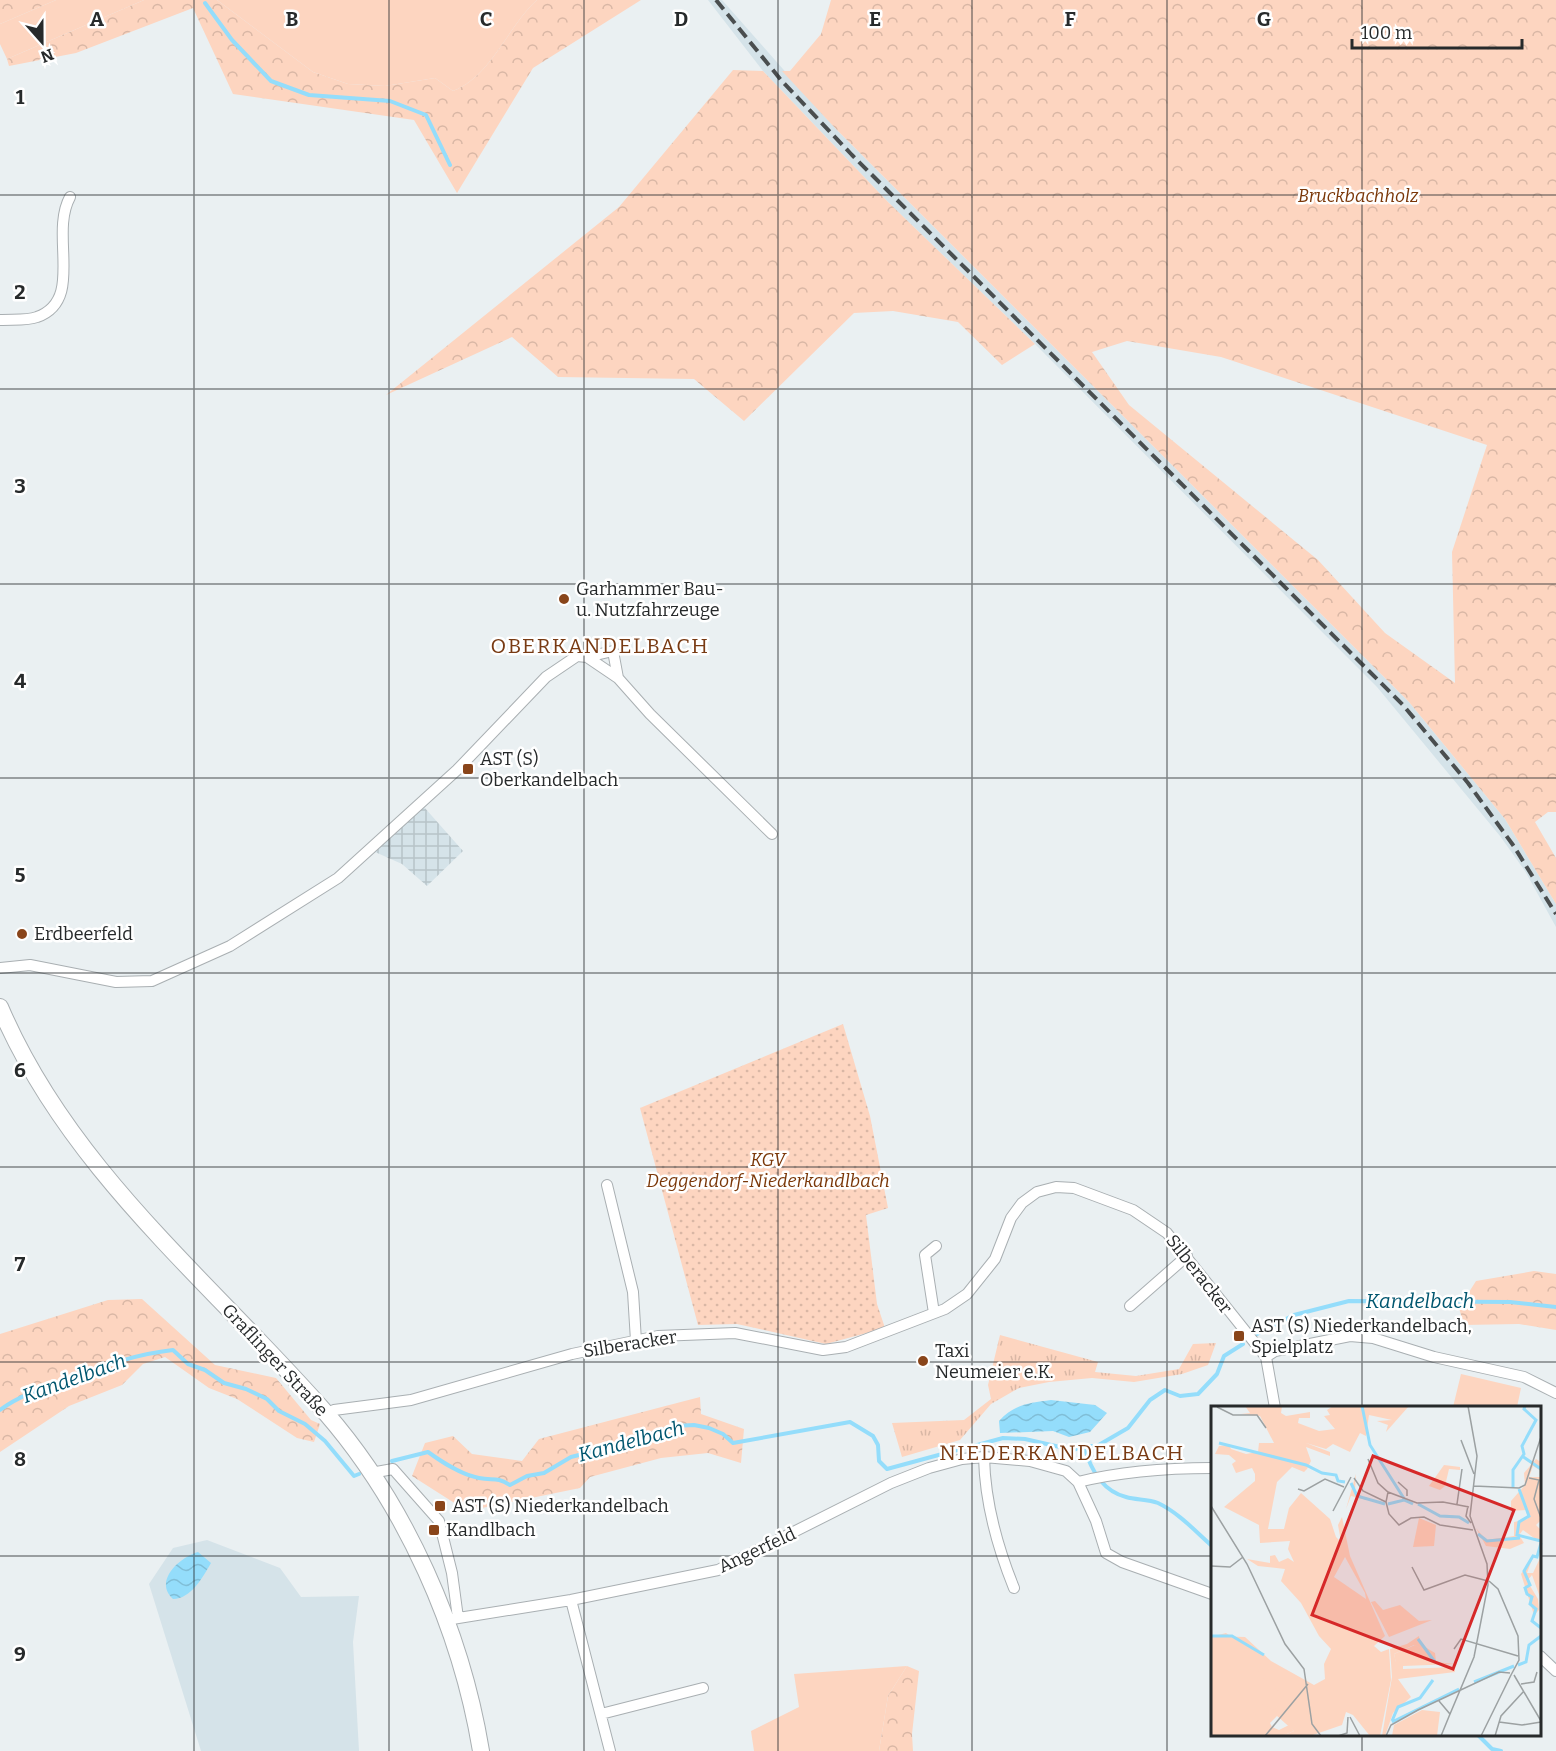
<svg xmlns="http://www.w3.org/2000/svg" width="1556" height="1751" font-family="Bitter,serif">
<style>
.built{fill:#d5e3e9}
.industrial{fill:url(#industrial-grid)}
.grass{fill:#fdd5c0}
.forest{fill:url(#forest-crowns);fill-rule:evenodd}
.park{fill:url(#park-tufts)}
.garden{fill:url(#garden-dots)}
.water{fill:url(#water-waves)}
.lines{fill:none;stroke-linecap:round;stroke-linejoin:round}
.stream{stroke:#94ddfb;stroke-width:4}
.minor-casing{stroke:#a9afb2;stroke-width:12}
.primary-casing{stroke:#a9afb2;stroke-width:18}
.minor{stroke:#fff;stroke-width:10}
.primary{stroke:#fff;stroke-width:16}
.rail{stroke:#4a4e4f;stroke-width:4;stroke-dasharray:12 6;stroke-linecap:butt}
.grid{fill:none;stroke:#272a2b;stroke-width:1.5;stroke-opacity:0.55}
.poi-dot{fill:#89451a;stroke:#fff;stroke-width:2}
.labels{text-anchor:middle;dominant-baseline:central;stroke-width:5;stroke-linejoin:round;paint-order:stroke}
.park-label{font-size:18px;font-style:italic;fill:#7a3708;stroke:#fff}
.poi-label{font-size:18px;fill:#272a2b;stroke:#fff;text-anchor:start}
.street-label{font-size:18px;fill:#272a2b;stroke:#fff}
.water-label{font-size:20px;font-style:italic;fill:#00566f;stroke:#fff}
.quarter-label{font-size:21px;letter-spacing:1.5px;fill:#783a13;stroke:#fff}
.inset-river{fill:none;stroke:#94ddfb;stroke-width:3}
.inset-road{fill:none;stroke:#9ca1a2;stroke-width:1.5}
.view{fill:#d62828;fill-opacity:0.15;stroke:#d62828;stroke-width:3}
.inset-edge{fill:none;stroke:#272a2b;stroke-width:3}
.grid-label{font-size:20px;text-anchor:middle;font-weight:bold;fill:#272a2b;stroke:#fff;stroke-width:5;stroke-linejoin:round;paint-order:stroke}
</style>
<defs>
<pattern id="industrial-grid" width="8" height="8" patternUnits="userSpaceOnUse" patternTransform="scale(1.5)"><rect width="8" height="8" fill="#d5e3e9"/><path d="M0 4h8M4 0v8" fill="none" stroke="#b7c3c8"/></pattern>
<pattern id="forest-crowns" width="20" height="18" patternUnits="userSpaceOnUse" patternTransform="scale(1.5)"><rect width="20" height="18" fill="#fdd5c0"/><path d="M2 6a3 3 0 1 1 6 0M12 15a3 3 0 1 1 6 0" fill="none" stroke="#d9b7a5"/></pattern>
<pattern id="park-tufts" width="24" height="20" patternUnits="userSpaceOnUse" patternTransform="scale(1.5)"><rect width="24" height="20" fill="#fdd5c0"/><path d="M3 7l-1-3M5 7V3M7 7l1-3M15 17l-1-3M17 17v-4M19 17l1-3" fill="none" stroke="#d9b7a5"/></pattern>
<pattern id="garden-dots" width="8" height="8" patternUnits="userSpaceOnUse" patternTransform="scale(1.5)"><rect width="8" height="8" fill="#fdd5c0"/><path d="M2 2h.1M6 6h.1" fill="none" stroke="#d9b7a5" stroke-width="1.8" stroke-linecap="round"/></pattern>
<pattern id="water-waves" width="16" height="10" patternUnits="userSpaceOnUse" patternTransform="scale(1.5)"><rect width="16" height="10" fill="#94ddfb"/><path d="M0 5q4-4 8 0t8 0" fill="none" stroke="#80bed7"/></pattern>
</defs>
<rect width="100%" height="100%" fill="#eaf0f2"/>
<!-- built -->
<path class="built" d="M708,0H722L835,128L1409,702L1505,819L1556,904V927L1525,871L1500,836L1377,687L1035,344L888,202L763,71Z
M207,1540L280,1568L301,1597L359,1596L353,1642L359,1751H201L149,1584L173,1548Z"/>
<!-- industrial -->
<path class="industrial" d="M424,807L463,851L427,886L402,864L375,852Z"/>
<!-- grass -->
<path class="grass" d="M56,0H144L7,59L0,44V24Z
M217,0H537C507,27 492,76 453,91L435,78L385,86L348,84L313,72Z
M1461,1374L1521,1388L1517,1407H1453Z
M907,1666L888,1696L879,1751H754L751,1731L799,1707L794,1674Z"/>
<!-- forest -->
<path class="forest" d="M0,0H56L0,24Z
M144,0H217L313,72L348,84L385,86L435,78L453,91C492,76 507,27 537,0H641L533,68L457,193L414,120L233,94L193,8L76,53L9,66L7,59Z
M831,0H1556V812H1548L1535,822L1556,858V904L1505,819L1409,702L835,128L782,71H790L821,34ZM1127,341L1221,357L1487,445L1452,552L1455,683L1385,633L1318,560L1129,405L1092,352Z
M733,70L763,71L888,202L1035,344L1002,365L958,322L893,311L854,313L744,421L694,379L558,377L512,337L386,395L619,207Z
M1534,1271L1556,1274V1330L1519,1324L1464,1325L1459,1308L1476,1281Z
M142,1299L215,1365L276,1378L311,1420L320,1424L314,1442L297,1438L237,1399L209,1388L165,1357L143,1364L122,1385L69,1406L0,1452V1334L108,1300Z
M700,1397L701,1414L744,1429L741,1463L708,1453L661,1458L590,1477L580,1488L467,1511L412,1476L425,1443L453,1436L472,1454L522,1461L539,1439Z
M907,1666L919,1671L912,1734L913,1751H879L888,1696Z"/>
<!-- park -->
<path class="park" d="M1000,1335L1098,1362L1095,1372L1136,1376L1179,1369L1193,1344L1216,1343L1208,1365L1182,1374L1134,1382L1092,1378L1049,1382L1019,1388L991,1404L960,1440L902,1457L892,1423L964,1420L991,1399L988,1385Z"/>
<!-- garden -->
<path class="garden" d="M843,1024L870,1116L888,1208L866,1215L877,1304L885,1328L826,1344L737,1324L698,1325L640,1108Z"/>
<!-- water -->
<path class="water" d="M1051,1400L1095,1405L1107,1413L1090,1432L1069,1437L1053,1431L1000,1433L999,1421C1014,1404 1030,1403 1051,1400Z
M198,1552L211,1563C203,1577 191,1599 173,1599C153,1581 180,1557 198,1552Z"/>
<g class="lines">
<!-- stream -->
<path class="stream" d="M205,3L232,40L271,81L309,95L390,101L426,115L450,165
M1255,1335L1294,1315L1349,1301L1510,1302L1556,1307
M0,1410C23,1393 49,1387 76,1377C109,1364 137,1354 173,1350L188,1364L205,1370L224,1383L246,1389L267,1399L279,1411L305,1424L325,1441L354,1476L359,1474
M1084,1446C1090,1468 1102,1491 1126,1497C1136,1500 1148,1499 1158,1503C1179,1513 1195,1531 1212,1546
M970,1447L1003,1438L1025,1439L1073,1450L1084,1446H1097L1128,1428L1150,1400L1165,1390L1180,1396L1198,1394L1217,1374L1224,1356L1243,1344
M392,1461L428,1452C442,1462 461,1475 479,1478C493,1481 496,1476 510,1485L527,1476L544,1473L571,1457L615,1446L675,1426L694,1425L709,1428L723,1434L733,1443L850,1422L873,1436L878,1445L879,1461L887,1469L957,1450
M1477,1734L1492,1749L1501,1751"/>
<defs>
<path id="minor" d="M0,320C11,319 27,321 37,317C85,300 49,235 70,197
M587,657L613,651L618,678
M0,968L30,965L116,982L152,981L230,946L338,878L457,770L546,677L577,656L587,657L618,678L650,714L772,834
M607,1185L633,1292L636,1341
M1130,1306L1187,1256
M934,1313L925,1255L936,1246
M1266,1357L1275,1351L1350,1336L1373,1338L1434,1357L1524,1377L1556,1393
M326,1414L334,1410L411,1400L572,1354L658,1336L735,1333L823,1350L846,1347L945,1309L967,1294L995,1259L1011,1218L1022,1203L1037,1192L1056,1187L1074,1188L1133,1210L1167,1233L1266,1357L1275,1408
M984,1457C985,1503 997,1546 1014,1588
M371,1473L393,1469L439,1521L452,1573L458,1618
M1078,1482L1096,1521L1106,1553L1122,1562L1212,1594
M571,1600L610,1751
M446,1620L571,1600L718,1570L891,1483L929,1468L962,1459L984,1457L1030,1461L1066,1471L1078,1482C1123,1471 1166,1468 1212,1468
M1540,1656L1556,1671
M601,1714L703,1688"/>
<path id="primary" d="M0,1007C69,1170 211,1282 325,1412C406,1505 461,1630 481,1751"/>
</defs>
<!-- minor casing -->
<use href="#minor" class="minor-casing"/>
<!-- primary casing -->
<use href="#primary" class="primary-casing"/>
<!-- minor -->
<use href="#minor" class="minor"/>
<!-- primary -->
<use href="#primary" class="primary"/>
<!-- rail -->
<path class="rail" d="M716,0L781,80L852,155L1403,705L1468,783L1513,845L1556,914"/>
</g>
<!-- grid -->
<path class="grid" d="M194,0V1751M389,0V1751M584,0V1751M778,0V1751M972,0V1751M1167,0V1751M1362,0V1408M0,195H1556M0,389H1556M0,584H1556M0,778H1556M0,973H1556M0,1167H1556M0,1362H1556M0,1556H1212M1540,1556H1556M1362,1734V1751"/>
<!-- markers -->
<g class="poi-dot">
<circle cx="564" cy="599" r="6"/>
<rect x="462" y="763" width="12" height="12" rx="3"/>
<circle cx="22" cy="934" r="6"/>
<rect x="1233" y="1330" width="12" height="12" rx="3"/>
<circle cx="923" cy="1361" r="6"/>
<rect x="434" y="1500" width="12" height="12" rx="3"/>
<rect x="428" y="1524" width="12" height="12" rx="3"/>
</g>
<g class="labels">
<!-- park labels -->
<g class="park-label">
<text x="1358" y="196">Bruckbachholz</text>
<text x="768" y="1160">KGV<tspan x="768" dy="21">Deggendorf-Niederkandlbach</tspan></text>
</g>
<!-- poi labels -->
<g class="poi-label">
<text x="576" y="589">Garhammer Bau-<tspan x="576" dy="21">u. Nutzfahrzeuge</tspan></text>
<text x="480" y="759">AST (S)<tspan x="480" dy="21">Oberkandelbach</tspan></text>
<text x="34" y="934">Erdbeerfeld</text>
<text x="1251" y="1326">AST (S) Niederkandelbach,<tspan x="1251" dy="21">Spielplatz</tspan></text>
<text x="935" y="1351">Taxi<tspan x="935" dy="21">Neumeier e.K.</tspan></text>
<text x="452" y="1506">AST (S) Niederkandelbach</text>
<text x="446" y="1530">Kandlbach</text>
</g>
<!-- street labels -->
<g class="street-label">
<text transform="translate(1199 1274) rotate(52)">Silberacker</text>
<text transform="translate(630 1344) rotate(-9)">Silberacker</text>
<text transform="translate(275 1360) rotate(47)">Graflinger Straße</text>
<text transform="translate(757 1550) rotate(-25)">Angerfeld</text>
</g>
<!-- water labels -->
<g class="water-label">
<text x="1420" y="1301">Kandelbach</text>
<text transform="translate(74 1378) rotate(-20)">Kandelbach</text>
<text transform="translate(631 1441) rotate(-15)">Kandelbach</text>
</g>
<!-- quarter labels -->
<g class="quarter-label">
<text x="600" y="646">OBERKANDELBACH</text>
<text x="1062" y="1453">NIEDERKANDELBACH</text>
</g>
</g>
<!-- overview -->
<g transform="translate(1211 1406)">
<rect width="330" height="330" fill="#eaf0f2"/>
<path d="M233,59L249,61V64L238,63L234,80L229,84L218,80ZM204,239L216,246L223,257H185L183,248ZM44,292L66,301V310L59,317L61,321L68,324L78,319L83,325L71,330H35L0,296ZM211,304L229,306L226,330H181L183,319Z" fill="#fdd5c0"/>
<path d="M34,0H71L70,7L75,10L99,6V12H88L87,17L108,25L124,23L113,10L119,9L116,4L122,0H198L175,26L177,19L166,15L181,14L158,9L155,30L149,27L139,46L122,38L115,43L95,37L119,46V50L95,41L100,55L96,63L93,66L81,61L66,76L57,123H73L78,102L90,87L119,113L125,131L130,136L127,119L131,111L139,150L174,230L163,240L170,246L178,243L180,274L169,330H159L142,309L135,306L131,319L99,330H71L83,325L66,310L65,289L0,296V230L34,231L60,255L103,279L114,273L113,258L120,243L108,230L90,197L70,175L74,163L47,160L36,153L59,157V150L64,149L68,156L77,152L83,156L77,143L79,135L49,137L48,119L13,101L44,75V68L41,62L25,67L21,58L25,55L18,49L4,48L8,40L18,39L20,43L35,48L47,46L48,37H63L49,10L30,8L39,7ZM134,151L154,187L155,193L123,171ZM325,53L330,56V65L322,60L318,71H330V114L325,119L330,124V137L312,124L308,129L313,137L299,143L275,140L265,122L275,134L303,130V116L317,113L315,104L300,105V95L314,79L313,67ZM145,68L144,85L156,94L140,90L135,103ZM330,150V194L321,169L316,175L327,193L328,204L323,209L310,168L322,151L316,167H322ZM164,195L172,204L189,199L208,215L221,214L178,231L160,196ZM208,230L209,238L224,247L225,256L244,258L192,260V263L244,261V266L187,273L200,291L182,307L174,330H171L181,271L179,243L196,238ZM203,239L216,246L222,257L185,256L183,248Z" fill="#fdd5c0" fill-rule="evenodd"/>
<path d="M15,227L51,252L47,268L73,289L64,304L44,295L42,308L46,309L39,330H0V231Z" fill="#fdd5c0"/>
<path d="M208,112L225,119L223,140L202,141Z" fill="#fdd5c0"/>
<path class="inset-river" d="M151,0L159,39L194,94M8,37L95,59L111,67L125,69L127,75L134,76M311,50L330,63M140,77L146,90L174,98M302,81V64L313,48L311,40L325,14L313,3L314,0M308,83L318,110L308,116L306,129L330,135M177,98L193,94L202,98M207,98L229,110L248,111L258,117M267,128L276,135L309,132M330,137L326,151L322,150L313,165L319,179L314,182L316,188L321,191L319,198L325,203L321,215L330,222M0,230H21L53,249M207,233L224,256M307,259L315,256L318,239L330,230M263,276L303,260M181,315L187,301L209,292L222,274M181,316L248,283"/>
<path class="inset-road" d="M6,1L22,9H46L55,22M250,34L263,68M157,53L167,77L177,86L206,97L232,96L258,101M143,72L152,85L175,96M318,72L328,74L323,93L330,112M187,76L196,84V90M263,80L308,82L314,79L330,31M87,83L93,85L114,73L133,81M177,86L175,96L178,108L188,119L200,112L213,111L229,119L262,124M246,98L251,63M0,100L36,158L74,238L93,263L101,318L110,330M257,100L255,110L260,117M122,105L140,71M0,160L19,161L32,151M201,161L213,184L254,169L277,175M278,175L287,183L307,230L308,254L300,269M243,243L250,233L307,250M303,269L330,315M310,278L323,276L326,266M228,295L239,308L263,251L277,179L276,158L259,110L266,50L257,0M139,311L149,330M288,316L311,319L330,316M54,330L97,278M127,330L136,327L137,311M175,330L180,319L207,304L288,266L299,267M230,330L239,308M270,330L300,269M284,330L290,310L313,285"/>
<path class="view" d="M162,50L303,104L242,263L101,209Z"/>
<rect width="330" height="330" class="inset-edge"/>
</g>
<g class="grid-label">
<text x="97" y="26">A</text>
<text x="292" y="26">B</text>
<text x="486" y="26">C</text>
<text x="681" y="26">D</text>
<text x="875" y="26">E</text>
<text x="1070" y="26">F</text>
<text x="1264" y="26">G</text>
<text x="20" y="104">1</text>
<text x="20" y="299">2</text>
<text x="20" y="493">3</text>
<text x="20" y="688">4</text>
<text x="20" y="882">5</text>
<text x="20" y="1077">6</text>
<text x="20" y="1271">7</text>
<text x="20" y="1466">8</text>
<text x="20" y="1661">9</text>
</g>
<!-- north arrow -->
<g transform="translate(42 42) rotate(159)" stroke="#ffffff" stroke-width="4.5" paint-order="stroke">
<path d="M0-4.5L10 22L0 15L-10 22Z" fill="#272a2b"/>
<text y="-9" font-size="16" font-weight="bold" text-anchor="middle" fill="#272a2b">N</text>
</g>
<!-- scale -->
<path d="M1352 39v9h170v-9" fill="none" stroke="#272a2b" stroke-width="3"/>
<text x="1361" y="39" font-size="18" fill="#272a2b" stroke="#ffffff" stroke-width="4.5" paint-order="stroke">100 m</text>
</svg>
